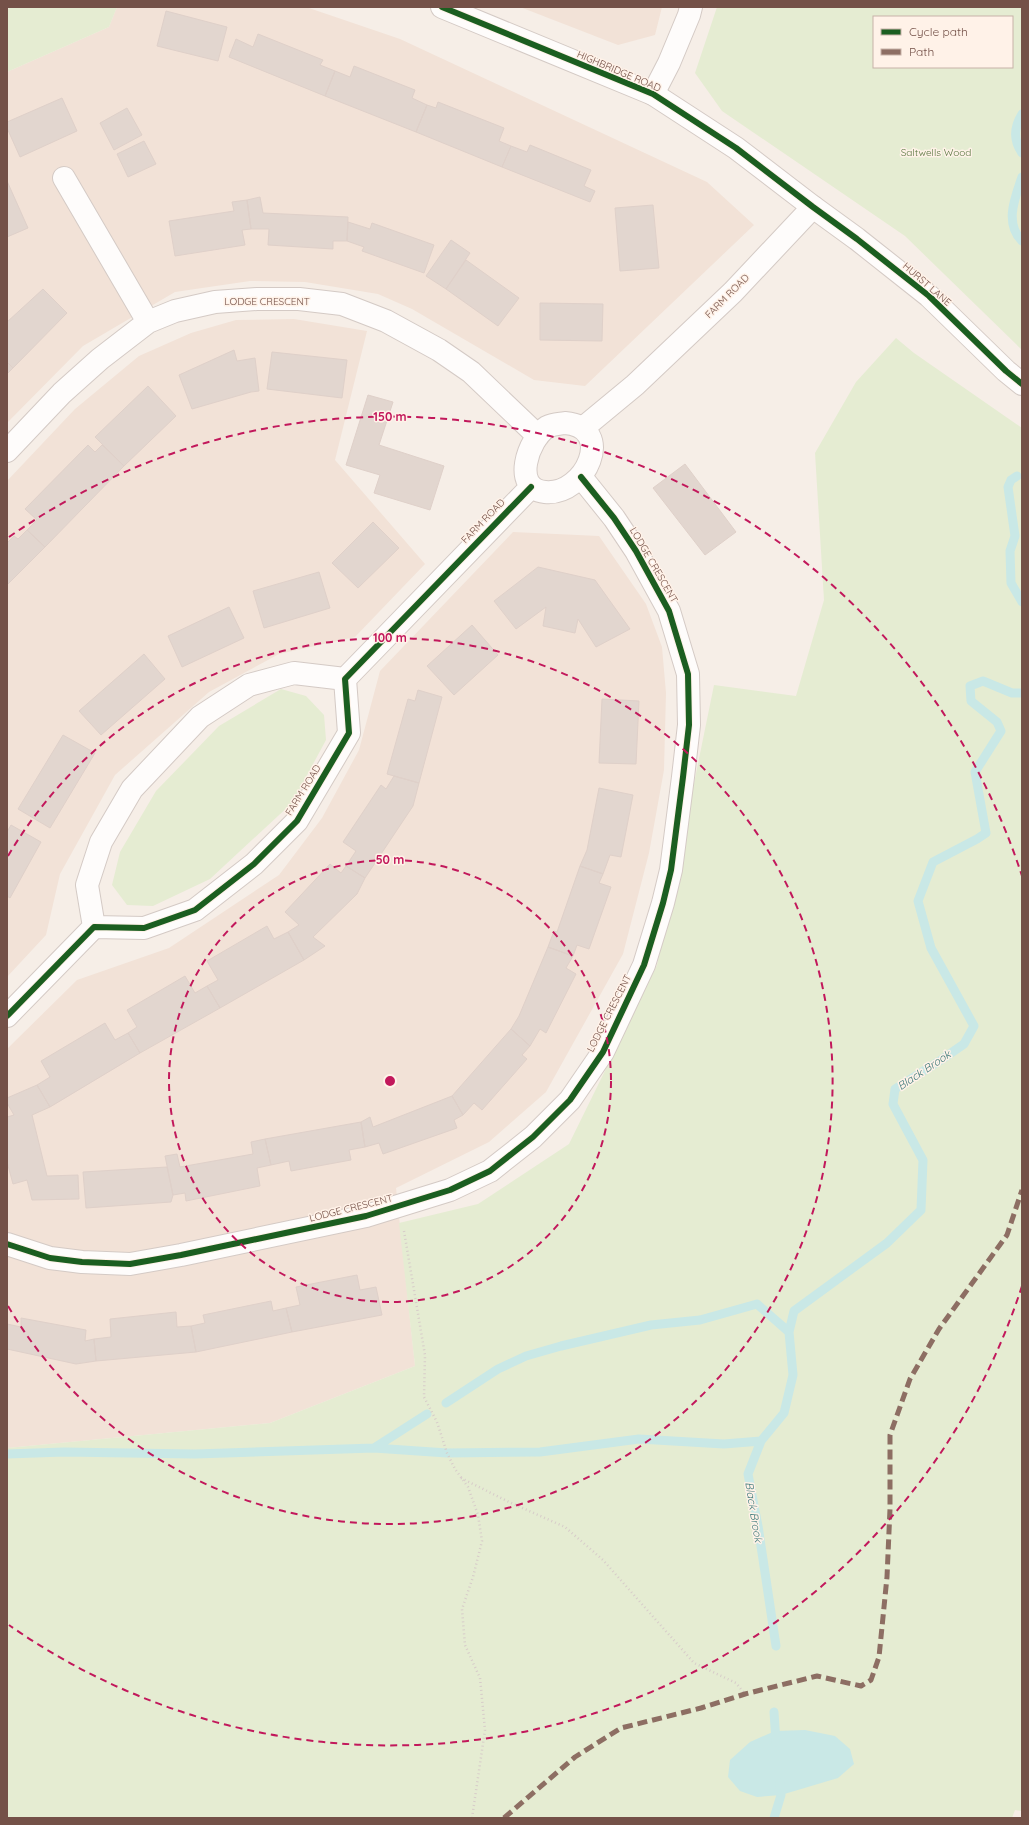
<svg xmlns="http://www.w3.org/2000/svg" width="1029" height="1825" font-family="Quicksand,sans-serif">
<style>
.residential{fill:#f2e2d7}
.green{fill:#e5ecd2;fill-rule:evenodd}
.water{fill:#c9e8e6}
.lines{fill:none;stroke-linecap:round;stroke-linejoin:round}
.stream{stroke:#c9e8e6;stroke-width:9}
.building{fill:#e2d6cf;stroke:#dfd0c9}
.minor-casing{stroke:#d4cac5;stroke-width:24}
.tertiary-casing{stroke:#d4cac5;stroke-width:24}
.path{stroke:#d7ccc9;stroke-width:2.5;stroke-dasharray:1 3;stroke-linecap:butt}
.minor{stroke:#fefcfb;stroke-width:22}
.tertiary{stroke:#fefcfb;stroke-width:22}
.quiet{stroke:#8d6e63;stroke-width:5;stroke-dasharray:10 5;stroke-linecap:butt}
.cycleway-casing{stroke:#fff2e8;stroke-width:8}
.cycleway{stroke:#1b5e20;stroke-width:6}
.ring{fill:none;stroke:#c2185b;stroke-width:2;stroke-dasharray:7 5}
.labels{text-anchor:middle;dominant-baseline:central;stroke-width:3;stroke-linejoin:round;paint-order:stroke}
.street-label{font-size:10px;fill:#745148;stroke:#fff2e8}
.park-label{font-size:10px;fill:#56743d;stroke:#fff2e8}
.water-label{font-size:11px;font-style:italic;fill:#3c797a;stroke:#fff2e8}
.centre{fill:#c2185b;stroke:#fff2e8;stroke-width:2}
.ring-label{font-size:12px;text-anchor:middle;font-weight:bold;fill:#c2185b;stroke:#fff2e8;stroke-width:3;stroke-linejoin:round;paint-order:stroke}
</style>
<rect width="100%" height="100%" fill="#f6eee7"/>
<!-- residential -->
<path class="residential" d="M117,7H306L400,39L707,182L754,225L585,386L534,380L412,309L378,294L305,282L250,281L175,292L83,346L7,423V72L109,27Z
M520,7H662L655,35L618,45Z
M294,319L367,331L335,460L425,564L355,637L279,654L209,692L115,775L60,874L46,935L7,977V481L75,409L139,356L191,333L236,320Z
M513,532L599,536L646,604L662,647L666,693L664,770L649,853L623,954L546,1092L489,1142L396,1188L415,1366L270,1423L7,1448V1049L77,980L169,948L279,875L322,818L359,750L380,671Z"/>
<!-- green -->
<path class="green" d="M12,7H117L109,27L7,72V9Z
M717,7H1022V350L905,236L722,111L695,73ZM874,17H1012V67H874Z
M896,338L914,353L1022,428V1811L1015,1810L1012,1818H7V1448L270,1423L415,1366L399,1223L478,1204L569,1144L657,965L714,685L796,696L824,600L815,453L856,382Z
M281,689L306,696L324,715L326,740L292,803L210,879L153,906L127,905L112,885L120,852L156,791L219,726Z"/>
<!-- water -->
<path class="water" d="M805,1730L835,1736L850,1749L854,1764L838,1778L781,1795L757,1797L740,1791L728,1777L730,1760L750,1742L775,1731Z"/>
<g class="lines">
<!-- stream -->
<path class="stream" d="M1022,114C1014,127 1013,140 1022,153
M1022,177C1015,198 1004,223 1022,241
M1017,476L1011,480L1008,487L1015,536L1010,551L1011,583L1022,602
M446,1403L498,1369L526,1356L561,1346L651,1325L700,1320L757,1304L789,1332
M374,1448L427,1414
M7,1454L64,1452L195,1454L374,1448L447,1453L540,1452L639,1439L724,1444L761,1441
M776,1646L758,1526L748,1474L761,1441L784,1413L793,1375L789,1332L794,1311L887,1243L921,1210L923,1160L893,1104L895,1089L941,1060L964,1044L974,1026L931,948L918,901L933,862L977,839L986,833L975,772L1001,731L997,722L971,701L970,686L983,681L1012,693H1022
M774,1712L776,1742
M774,1818L781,1795L780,1783"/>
</g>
<!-- building -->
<path class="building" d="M166,11L227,27L218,61L157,46Z
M258,34L323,60L320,65L335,71L325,96L229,57L236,39L253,47Z
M354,66L415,90L412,98L427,105L416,132L325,96L335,71L350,77Z
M62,98L77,131L20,157L7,128V122Z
M438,102L504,128L499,141L511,146L502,167L416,132L427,105L436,108Z
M127,108L142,135L114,150L100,123Z
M144,141L156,164L128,177L117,154Z
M530,145L591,170L584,186L595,191L590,202L502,167L511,146L527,152Z
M7,181L28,228L7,237Z
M260,197L263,213L348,217L347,241H333V249L268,245L269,229H251L247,200Z
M247,200L251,229L242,230L245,245L175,256L169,221L234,211L232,202Z
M653,205L659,268L620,271L615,208Z
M348,222L370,229L372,223L434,245L424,273L362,251L364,247L347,241Z
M451,240L470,253L446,289L426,276Z
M466,260L519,298L498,326L446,289Z
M43,289L67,313L13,368L7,362V322Z
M540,303L603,304L602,341L540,340Z
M234,350L237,361L255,358L259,391L251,392L192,409L179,375Z
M272,352L347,360L342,398L267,389Z
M7,362L13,368L7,374Z
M148,386L176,416L124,466L95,437Z
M368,395L393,402L379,445L444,466L430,510L374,493L380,475L346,465Z
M88,445L95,452L102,445L124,466L45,547L27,530L37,520L25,509Z
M685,464L736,532L705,555L653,488Z
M373,522L399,548L358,588L332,563Z
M27,530L45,547L7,585V543L14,536L18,539Z
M538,567L595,580L630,629L596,647L578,619L575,633L543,626L546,607L516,629L494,601Z
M319,572L330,608L264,628L253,591Z
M229,607L244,638L182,667L168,636Z
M472,625L498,655L454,695L427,666Z
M144,654L165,679L101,735L79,711Z
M418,690L442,697L419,783L387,774L408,699L415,701Z
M602,699L639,701L636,764L599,763Z
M63,735L95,753L50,828L18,809Z
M394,776L419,783L413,806L365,878L346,866L356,851L343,842L381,785L386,789Z
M599,788L633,795L621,857L610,855L603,874L580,866L587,850Z
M11,825L41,842L10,898L7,896V832Z
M330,864L341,873L346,866L365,878L357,894L313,937L325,946L304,960L288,932L299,925L285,912Z
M580,866L603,874L599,883L611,887L589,949L577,945L573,956L548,947L554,931L557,932Z
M267,926L274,939L288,932L304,960L220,1008L207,986L218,980L207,961Z
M548,947L573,956L566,968L576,974L546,1033L540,1029L530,1046L511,1029L519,1016Z
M185,976L195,993L207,986L220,1008L140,1053L128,1033L137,1027L127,1010Z
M105,1023L115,1040L128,1033L140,1053L50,1107L37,1085L50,1077L41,1061Z
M511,1029L530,1046L522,1055L527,1059L482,1110L474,1103L463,1115L452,1096Z
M37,1085L50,1107L32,1115L47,1176L78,1175L79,1199L32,1200L27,1180L13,1184L7,1162V1117L14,1115L7,1103V1098Z
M452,1096L463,1115L454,1120L457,1128L383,1154L379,1143L365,1147L361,1122L370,1117L373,1127Z
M361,1122L365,1147L349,1150L351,1160L291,1171L289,1161L271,1165L265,1139Z
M265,1139L271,1165L257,1168L260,1186L186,1201L185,1193L173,1195L165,1156L177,1154L180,1167L253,1154L251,1142Z
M167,1167L173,1195L171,1202L86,1208L83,1172Z
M357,1275L360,1290L376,1287L382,1315L292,1332L286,1308L300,1305L296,1287Z
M271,1301L273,1311L286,1308L292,1332L196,1352L191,1326L205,1323L203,1315Z
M176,1312L177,1327L191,1326L196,1352L96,1361L94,1339L111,1337L110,1319Z
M21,1318L86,1330L85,1341L94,1339L96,1361L76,1364L7,1349V1324L21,1327Z"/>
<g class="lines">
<defs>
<path id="minor" d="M653,94L669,63L689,15L691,7
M64,178L148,322
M565,423C616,427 586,496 545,492C511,489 528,439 547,427C553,424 559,424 565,423Z
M583,428L635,385L733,292L813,207
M7,451L62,393L100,359L148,322L175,311L215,302L257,299H299L342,304L386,321L439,350L471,372L538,436
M94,927L87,885L101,842L132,789L200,717L249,685L294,673L345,679
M7,1016L94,927L144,928L195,910L254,864L297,821L349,733L345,679L531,487
M7,1244L50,1258L82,1262L130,1264L181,1255L366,1216L450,1190L490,1171L533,1137L570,1100L603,1052L644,965L663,903L671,870L683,777L689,725L688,674L669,611L636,551L614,518L581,477"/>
<path id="tertiary" d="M442,7L653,94L736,148L813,207L857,239L929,296L1006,371L1022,384"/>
</defs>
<!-- minor casing -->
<use href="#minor" class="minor-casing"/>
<!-- tertiary casing -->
<use href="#tertiary" class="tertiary-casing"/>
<!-- path -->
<path class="path" d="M404,1231L425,1355L424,1397L437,1422L447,1453L455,1469L468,1487L478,1515L482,1541L473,1577L462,1609L465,1645L480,1678L485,1730L472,1818
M461,1478L509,1502L565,1527L603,1560L694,1663L736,1683L745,1694"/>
<!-- minor -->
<use href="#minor" class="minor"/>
<!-- tertiary -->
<use href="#tertiary" class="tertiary"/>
<!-- quiet -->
<path class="quiet" d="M504,1818L575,1757L621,1728L701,1708L745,1694L817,1676L861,1686L871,1680L879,1657L887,1577L890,1509V1435L910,1379L939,1329L1007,1235L1022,1190"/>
<defs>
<path id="cycleway" d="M442,7L653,94L736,148L813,207L857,239L929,296L1006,371L1022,384
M7,1016L94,927L144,928L195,910L254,864L297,821L349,733L345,679L531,487
M7,1244L50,1258L82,1262L130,1264L181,1255L366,1216L450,1190L490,1171L533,1137L570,1100L603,1052L644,965L663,903L671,870L683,777L689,725L688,674L669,611L636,551L614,518L581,477"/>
</defs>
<!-- cycleway casing -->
<use href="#cycleway" class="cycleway-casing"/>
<!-- cycleway -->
<use href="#cycleway" class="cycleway"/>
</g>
<!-- distance rings -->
<g class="ring">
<circle cx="390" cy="1081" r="221"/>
<path d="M8 856A443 443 0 1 1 8 1306"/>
<path d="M1022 1286A664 664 0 0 1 9 1625M9 537A664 664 0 0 1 1022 876"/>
</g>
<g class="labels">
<!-- street labels -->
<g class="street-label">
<text transform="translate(619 71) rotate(23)">HIGHBRIDGE ROAD</text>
<text transform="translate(927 284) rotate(41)">HURST LANE</text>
<text transform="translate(727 296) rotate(-45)">FARM ROAD</text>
<text x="267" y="301">LODGE CRESCENT</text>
<text transform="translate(483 521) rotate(-46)">FARM ROAD</text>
<text transform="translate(654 565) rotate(60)">LODGE CRESCENT</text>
<text transform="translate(303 790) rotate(-58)">FARM ROAD</text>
<text transform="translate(609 1013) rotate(-63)">LODGE CRESCENT</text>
<text transform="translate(351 1208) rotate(-14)">LODGE CRESCENT</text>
</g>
<!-- park labels -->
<g class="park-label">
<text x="936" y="152">Saltwells Wood</text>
</g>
<!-- water labels -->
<g class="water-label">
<text transform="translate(924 1070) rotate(-34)">Black Brook</text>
<text transform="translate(754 1512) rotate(81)">Black Brook</text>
</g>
</g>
<circle cx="390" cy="1081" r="6" class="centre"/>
<g class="ring-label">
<text x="390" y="421">150 m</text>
<text x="390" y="642">100 m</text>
<text x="390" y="864">50 m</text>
</g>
<!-- border -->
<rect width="1029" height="1825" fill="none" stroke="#745148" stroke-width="16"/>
<!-- legend -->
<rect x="873" y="16" width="140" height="52" fill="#fff2e8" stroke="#c7b2a8"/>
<rect x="881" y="29" width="20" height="6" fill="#1b5e20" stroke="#c7b2a8"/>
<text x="909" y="36" font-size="12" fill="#745148">Cycle path</text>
<rect x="881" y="49" width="20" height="6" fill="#8d6e63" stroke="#c7b2a8"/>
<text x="909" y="56" font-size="12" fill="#745148">Path</text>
</svg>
